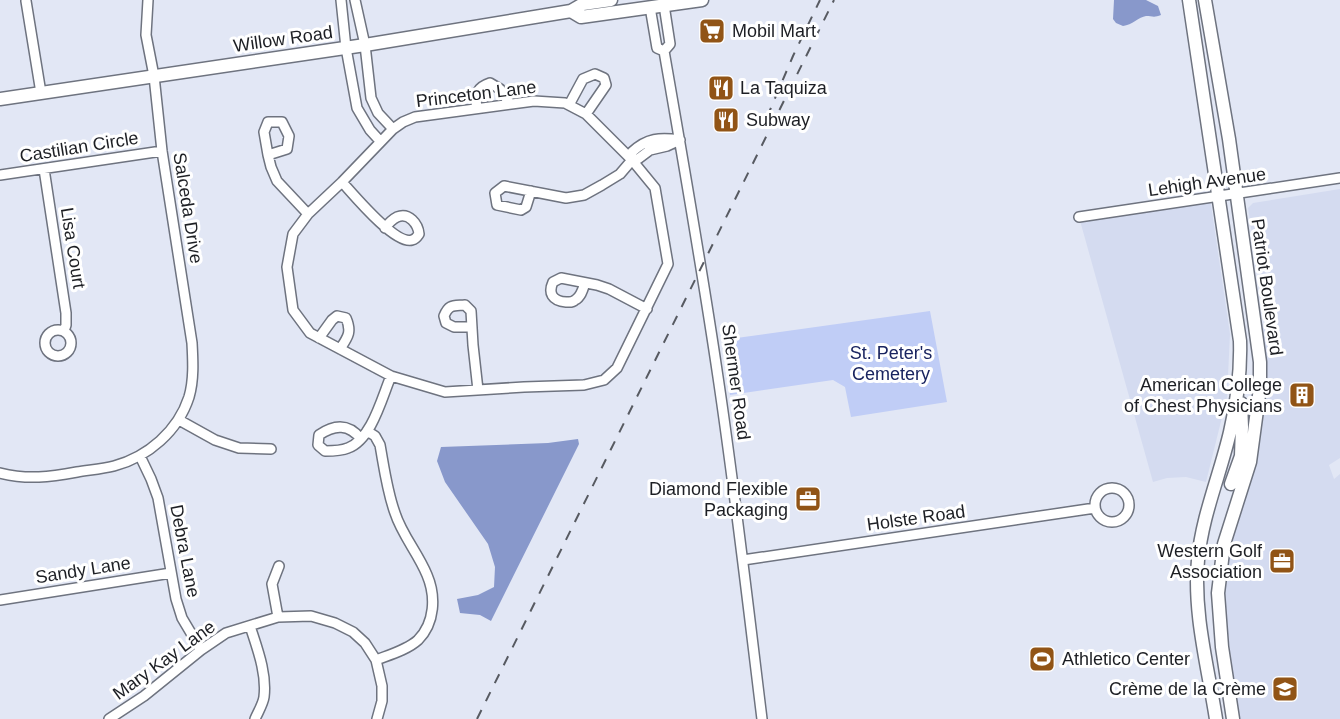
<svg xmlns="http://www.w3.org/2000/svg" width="1340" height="719" font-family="Helvetica,sans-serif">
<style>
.built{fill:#d4dbf0}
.green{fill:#c0cdf6}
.water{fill:#8898cb}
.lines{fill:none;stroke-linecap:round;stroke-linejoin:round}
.minor-casing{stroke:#6e737f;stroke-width:12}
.major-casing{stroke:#6e737f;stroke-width:15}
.minor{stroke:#fff;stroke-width:9}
.major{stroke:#fff;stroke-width:12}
.rail{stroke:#575a61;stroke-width:2;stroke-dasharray:10 10;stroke-linecap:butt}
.labels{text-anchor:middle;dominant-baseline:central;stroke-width:6;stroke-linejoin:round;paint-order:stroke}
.poi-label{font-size:18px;fill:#1d1f24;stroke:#fff;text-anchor:start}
.street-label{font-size:18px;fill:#1d1f24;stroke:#fff}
.park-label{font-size:18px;fill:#192460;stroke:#fff}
</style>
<rect width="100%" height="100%" fill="#e2e7f5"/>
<!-- built -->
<path class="built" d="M1340,189V458L1329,465L1334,479L1340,474V719H1238L1223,592L1239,507L1254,455L1259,325L1266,323L1248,208L1253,203Z
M1210,198L1230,334L1227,397L1206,482L1186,477L1167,478L1153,482L1079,217Z"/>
<!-- green -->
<path class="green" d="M930,311L947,402L851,417L845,387L833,380L730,395L722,340Z"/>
<!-- water -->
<path class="water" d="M1114,0H1146L1158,6L1161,15C1154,18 1152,16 1146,16C1139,17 1132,25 1123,26L1116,23L1113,19Z
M578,439L579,444L491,621L480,615L460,613L457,599L478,595L494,587L495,567L488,544L445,482L437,461L441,447L548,443Z"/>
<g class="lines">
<defs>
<path id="minor" d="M341,0L346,48L357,108L370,130L380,141
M355,0L365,45L371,98L378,113L393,129
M26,1L41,93
M664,5L670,44L664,51C683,160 702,268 718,377C735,491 748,605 762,719
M650,7L657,48L664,51
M534,101L565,103L586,114L632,160L655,188L668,264L617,368L604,380L584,385L524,387L445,392L391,376L310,333L293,310L287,267L293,234L308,214L342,182L393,129L403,122L415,117Z
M569,105L583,79L595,74L604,78L606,85L586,114
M476,108C477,95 475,88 490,83L500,89L509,103
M268,155L264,132L268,122H282L289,136L287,149L268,155L271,167L277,181L308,214
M632,160L638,159L650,150L667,146L680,140
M44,169L66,313V325L64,331
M0,175L162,151
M342,182C353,194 395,245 412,240C416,239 417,237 419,234C418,224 409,212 397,217C393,219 388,224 385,228
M531,191L526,207L521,210L497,205L495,193L504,186L566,198L584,195L602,185L620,174L632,160V152C647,138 660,137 680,140
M1079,217L1340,178
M585,283C583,289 581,297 575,300C572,303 569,302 566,302C552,301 548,293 553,282L561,278L597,285L609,289L647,309
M472,327H454L446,323L444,316C449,304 453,306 465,305L471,311L473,345L478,390
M45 343a13 13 0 1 1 26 0a13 13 0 1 1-26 0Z
M319,338L332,320L337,316L346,318C352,332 348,337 340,349
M179,420L215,440L239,448L271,449
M367,431L375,436L380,445C384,467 387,491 395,513C402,535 418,553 427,575C436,596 435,623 418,640C407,650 389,655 376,660
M361,439C349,424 335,424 319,435L318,445L325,451C333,451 341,451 348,448C372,439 382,397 391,376
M140,456L151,479L158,498L176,599L182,618L201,650
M0,473C28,480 50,477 77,472C89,470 102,469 114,466C148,457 178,431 189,397C194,380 193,361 192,343L162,151L154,76L146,35L148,0
M1095 505a17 17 0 1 1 34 0a17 17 0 1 1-34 0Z
M743,560L1095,508
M0,600L171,573
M278,617L272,584L279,566
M250,626C257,648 267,673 264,697C263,704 258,712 255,719
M109,719L144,696L201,650L226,633L278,617L311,616L335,623L353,632L365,643L376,660L382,686V701L377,719"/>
<path id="major" d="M1189,0L1240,341C1241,372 1237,402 1230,432C1220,475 1202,516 1198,560C1193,613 1208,667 1216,719
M1205,0L1229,139L1260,362V388L1250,462L1224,544L1218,593L1222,647L1233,719
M571,11L581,17L702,0
M0,99L365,45L571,11L583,4L611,0
M1231,484L1241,456L1242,427L1241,403"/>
</defs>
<!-- minor casing -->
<use href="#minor" class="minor-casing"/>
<!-- major casing -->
<use href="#major" class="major-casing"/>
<!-- minor -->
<use href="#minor" class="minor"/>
<!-- major -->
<use href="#major" class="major"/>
<!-- rail -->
<path class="rail" d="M767,117L793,56L820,0
M477,719L834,0"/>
</g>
<!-- icons -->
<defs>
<symbol id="supermarket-square" viewBox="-11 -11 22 22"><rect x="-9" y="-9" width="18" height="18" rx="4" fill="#915416" stroke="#fff"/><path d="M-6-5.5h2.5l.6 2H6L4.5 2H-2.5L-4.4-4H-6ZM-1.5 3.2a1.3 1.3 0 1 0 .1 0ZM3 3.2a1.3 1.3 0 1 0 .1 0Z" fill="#fff"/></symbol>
<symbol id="restaurant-square" viewBox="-11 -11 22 22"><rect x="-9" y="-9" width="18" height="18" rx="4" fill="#915416" stroke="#fff"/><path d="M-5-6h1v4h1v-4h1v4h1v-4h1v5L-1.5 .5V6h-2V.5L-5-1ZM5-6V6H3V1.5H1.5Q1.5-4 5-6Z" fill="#fff"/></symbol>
<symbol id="building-square" viewBox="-11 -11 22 22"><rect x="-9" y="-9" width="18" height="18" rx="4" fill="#915416" stroke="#fff"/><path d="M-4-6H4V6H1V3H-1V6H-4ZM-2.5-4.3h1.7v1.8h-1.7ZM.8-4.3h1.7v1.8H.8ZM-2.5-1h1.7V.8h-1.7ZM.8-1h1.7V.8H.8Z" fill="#fff"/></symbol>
<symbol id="office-square" viewBox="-11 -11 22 22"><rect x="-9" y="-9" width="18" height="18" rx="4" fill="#915416" stroke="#fff"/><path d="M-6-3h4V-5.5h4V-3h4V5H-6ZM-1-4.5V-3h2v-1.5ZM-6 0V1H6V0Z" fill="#fff"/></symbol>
<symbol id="stadium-square" viewBox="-11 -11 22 22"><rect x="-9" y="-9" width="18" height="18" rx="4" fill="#915416" stroke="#fff"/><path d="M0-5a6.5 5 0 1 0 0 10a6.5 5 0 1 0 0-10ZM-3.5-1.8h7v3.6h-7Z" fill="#fff"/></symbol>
<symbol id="school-square" viewBox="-11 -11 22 22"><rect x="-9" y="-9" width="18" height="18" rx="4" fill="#915416" stroke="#fff"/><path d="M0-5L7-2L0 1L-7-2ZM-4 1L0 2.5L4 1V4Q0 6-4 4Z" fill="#fff"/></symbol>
</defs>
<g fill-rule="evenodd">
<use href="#supermarket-square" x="697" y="16" width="30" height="30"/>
<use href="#restaurant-square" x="706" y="73" width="30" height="30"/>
<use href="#restaurant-square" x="711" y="105" width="30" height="30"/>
<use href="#building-square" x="1287" y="380" width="30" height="30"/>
<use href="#office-square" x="793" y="484" width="30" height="30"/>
<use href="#office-square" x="1267" y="546" width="30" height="30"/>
<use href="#stadium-square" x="1027" y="644" width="30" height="30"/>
<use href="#school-square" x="1270" y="674" width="30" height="30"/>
</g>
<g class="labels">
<!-- poi labels -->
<g class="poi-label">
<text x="732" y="31">Mobil Mart</text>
<text x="740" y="88">La Taquiza</text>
<text x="746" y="120">Subway</text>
<text x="1282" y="385" text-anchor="end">American College<tspan x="1282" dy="21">of Chest Physicians</tspan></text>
<text x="788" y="489" text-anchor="end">Diamond Flexible<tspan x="788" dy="21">Packaging</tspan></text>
<text x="1262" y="551" text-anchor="end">Western Golf<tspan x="1262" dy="21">Association</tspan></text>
<text x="1062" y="659">Athletico Center</text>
<text x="1266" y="689" text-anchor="end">Crème de la Crème</text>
</g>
<!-- street labels -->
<g class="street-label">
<text transform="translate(283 39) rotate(-8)">Willow Road</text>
<text transform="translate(476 94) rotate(-7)">Princeton Lane</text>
<text transform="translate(79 147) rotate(-9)">Castilian Circle</text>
<text transform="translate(1207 182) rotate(-8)">Lehigh Avenue</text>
<text transform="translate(188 208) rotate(81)">Salceda Drive</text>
<text transform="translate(73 248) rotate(81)">Lisa Court</text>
<text transform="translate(1267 287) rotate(82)">Patriot Boulevard</text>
<text transform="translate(736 382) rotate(82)">Shermer Road</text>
<text transform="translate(916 518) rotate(-8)">Holste Road</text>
<text transform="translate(185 551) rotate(79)">Debra Lane</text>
<text transform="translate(83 570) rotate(-9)">Sandy Lane</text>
<text transform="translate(164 660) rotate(-36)">Mary Kay Lane</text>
</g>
<!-- park labels -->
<g class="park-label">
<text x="891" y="353">St. Peter's<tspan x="891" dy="21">Cemetery</tspan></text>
</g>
</g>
</svg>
